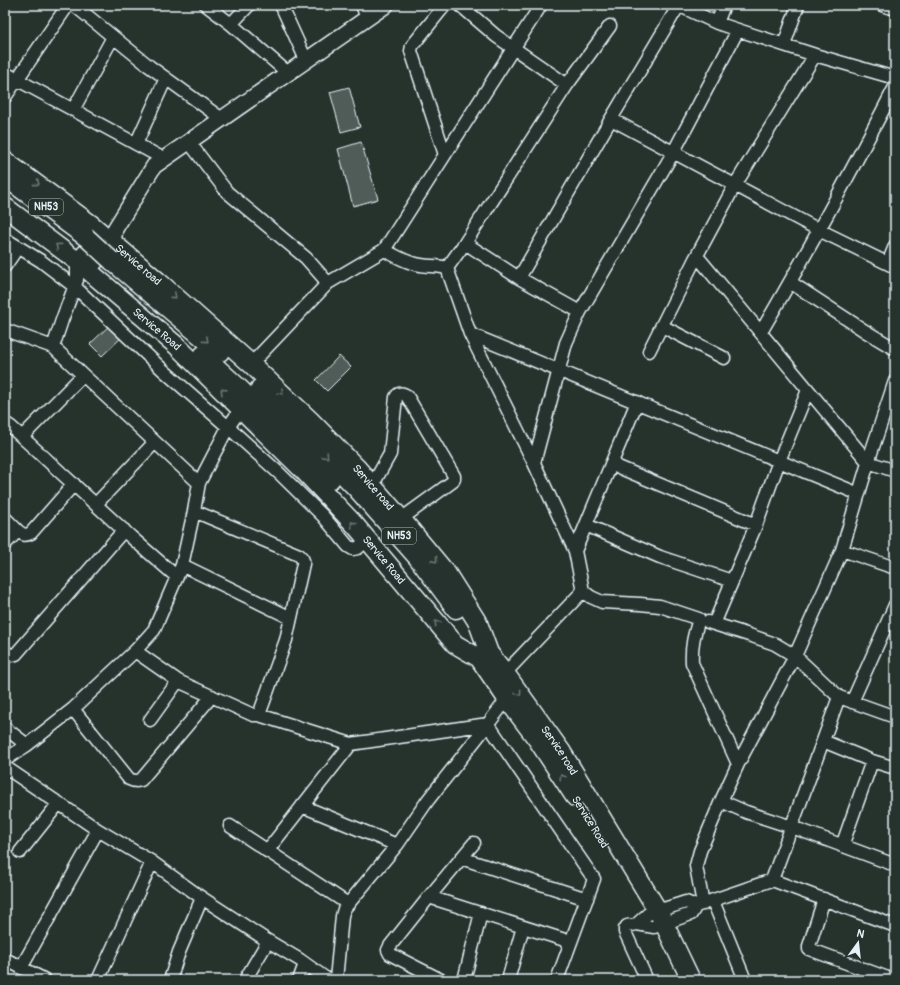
<svg xmlns="http://www.w3.org/2000/svg" width="900" height="985" font-family="Pangolin,sans-serif">
<style>
.building{fill:#505c59;stroke:#e8f1f8}
.lines{fill:none;stroke-linecap:round;stroke-linejoin:round}
.minor-casing{stroke:#e8f1f8;stroke-width:15}
.major-casing{stroke:#e8f1f8;stroke-width:18}
.highway-casing{stroke:#e8f1f8;stroke-width:21}
.minor{stroke:#26332d;stroke-width:12}
.major{stroke:#26332d;stroke-width:15}
.highway{stroke:#26332d;stroke-width:18}
.highway-bridge-casing{stroke:#e8f1f8;stroke-width:21;stroke-linecap:butt}
.highway-bridge{stroke:#26332d;stroke-width:18}
.oneway{stroke:#6a7674}
.labels{text-anchor:middle;dominant-baseline:central;stroke-width:3;stroke-linejoin:round;paint-order:stroke}
.shield{fill:#26332d;stroke:#aeb8bb;stroke-width:1}
.shield-label{font-size:10px;font-weight:bold;fill:#e8f1f8}
.street-label{font-size:11px;fill:#e8f1f8;stroke:#26332d}
</style>
<rect width="100%" height="100%" fill="#26332d"/>
<filter id="ink" filterUnits="userSpaceOnUse"><feTurbulence type="fractalNoise" baseFrequency=".025" numOctaves="2"/><feDisplacementMap in="SourceGraphic" scale="8" xChannelSelector="R" yChannelSelector="G"/><feConvolveMatrix kernelMatrix="1 2 1 2 8 2 1 2 1" color-interpolation-filters="sRGB"/></filter>
<g filter="url(#ink)">
<!-- building -->
<path class="building" d="M349,87L360,127L341,132L330,92Z
M361,142L378,199L353,206L338,149Z
M111,324L123,336L102,356L90,344Z
M339,356L351,367L327,391L316,380Z"/>
<g class="lines">
<defs>
<path id="minor" d="M74,5L149,66L222,119
M206,5L231,24L288,73
M281,5L306,60
M362,5L367,18
M460,5L496,36L567,85
M678,5L717,23L738,30L815,55L895,78
M882,5L895,9
M717,23L724,5
M231,24L249,5
M784,45L798,5
M5,73L164,159
M5,97L68,5
M73,110L113,37
M611,119L679,5
M189,142L227,192L306,258L328,283
M136,144L166,78
M445,155L411,51L412,46L445,5
M5,240L10,242L41,261L75,287L162,369L228,427L280,474L323,516L348,546L353,549L358,548L367,540
M465,243L519,278L580,312
M384,250C394,255 405,262 416,264C426,267 437,265 447,268
M697,256L868,462L895,471
M888,263L895,246
M5,266L18,247
M447,268L470,334L534,463L575,551L583,591L591,597L602,602L640,604L660,606L699,619C694,635 691,646 692,663L738,764
M447,268L465,243L567,85L610,26
M519,278L611,119L819,230L895,267
M790,282L865,331L895,349
M662,326L724,358
M5,330L53,347L199,483
M761,332C808,252 852,170 895,87
M470,334L859,494
M53,347L62,320L77,280V261
M649,351L695,259L735,185L815,55
M251,364L328,283L384,250L541,5
M5,423L11,427L131,537L177,577
M22,437L83,375
M534,463L566,343L580,312L673,153L738,30
M611,464L756,525L714,624
M372,486L390,454L396,397C399,392 403,393 407,396L454,476V479L452,482L401,519
M96,504L155,442
M194,511L299,555C302,558 304,560 303,564L286,640L259,715L351,744
M5,518L18,531
M586,525L660,557L732,581
M756,525L779,461L808,390
M5,544L18,531C23,535 25,536 31,533L74,484
M842,550L895,568
M575,551L637,402
M182,565L291,618
M708,622L749,635L775,644L795,656L839,697
M5,651C9,655 11,656 16,654L124,530
M135,651L178,681L253,715H259
M505,673L583,591
M507,699L488,724L594,879L557,980
M852,702L895,605
M73,709L129,779C133,781 136,782 141,780L212,696
M150,720L178,681
M5,728L27,745
M823,741L872,761L842,846
M5,760L27,745L73,709L135,651L154,630L182,565L194,511L199,483L228,427L241,409
M872,761L895,768
M5,767L98,830L152,862L202,898L268,941L300,960L328,980
M721,801L746,812L792,827L895,865
M302,806L397,845
M230,826L348,904
M267,851L351,744L488,724
M20,852L59,803
M461,858L587,899
M772,880L895,926
M429,897L571,942
M824,899L809,946V949L893,980
M713,901L745,980
M703,904L696,866L700,851L721,801L738,764L795,656L842,550L871,453L895,381
M637,924L648,914L686,902L696,906
M5,959L45,980
M21,968L98,830
M98,980L152,862
M170,980L179,952L202,898
M245,980L268,941
M299,980L305,964
M336,980L342,916L344,909L397,845L428,800L488,724
M441,980L390,954L388,950L390,946L429,897L474,843
M464,980L481,913
M508,980L523,927
M647,980L625,932V929L627,926L637,924L654,927L691,914L696,906L772,880L839,697L895,717"/>
<path id="major" d="M77,261L101,235
M88,270L113,243L115,229L154,166L386,5"/>
<g id="highway">
<path id="s1" d="M5,161L92,225L159,282L251,364L311,421L356,467L408,527L447,574L478,623L489,653L505,673L561,751L658,911L691,980"/>
<path d="M5,177L86,237"/>
<path id="s2" d="M5,207L77,261L177,346L304,471L355,525L455,644L479,658L507,699L537,739L575,797"/>
<path d="M112,261L220,352"/>
<path d="M203,355L239,388L331,479"/>
<path d="M260,388L357,489L418,558L456,609"/>
</g>
</defs>
<!-- minor casing -->
<use href="#minor" class="minor-casing"/>
<!-- major casing -->
<use href="#major" class="major-casing"/>
<!-- highway casing -->
<use href="#highway" class="highway-casing"/>
<!-- minor -->
<use href="#minor" class="minor"/>
<!-- major -->
<use href="#major" class="major"/>
<!-- highway -->
<use href="#highway" class="highway"/>
<defs>
<path id="highway-bridge" d="M86,237L112,261"/>
</defs>
<!-- highway-bridge casing -->
<use href="#highway-bridge" class="highway-bridge-casing"/>
<!-- highway-bridge -->
<use href="#highway-bridge" class="highway-bridge"/>
</g>
<!-- one-way arrows -->
<defs><path id="oneway-chevron" d="M-2-3.5L2.5 0L-2 3.5" fill="none" stroke-width="1.6" stroke-linecap="round" stroke-linejoin="round"/></defs>
<g class="oneway">
<use href="#oneway-chevron" transform="translate(37 183) rotate(37)"/>
<use href="#oneway-chevron" transform="translate(58 246) rotate(-143)"/>
<use href="#oneway-chevron" transform="translate(174 296) rotate(41)"/>
<use href="#oneway-chevron" transform="translate(206 340) rotate(40)"/>
<use href="#oneway-chevron" transform="translate(223 391) rotate(-136)"/>
<use href="#oneway-chevron" transform="translate(281 392) rotate(43)"/>
<use href="#oneway-chevron" transform="translate(326 456) rotate(47)"/>
<use href="#oneway-chevron" transform="translate(353 524) rotate(-132)"/>
<use href="#oneway-chevron" transform="translate(435 560) rotate(51)"/>
<use href="#oneway-chevron" transform="translate(437 623) rotate(-130)"/>
<use href="#oneway-chevron" transform="translate(519 693) rotate(54)"/>
<use href="#oneway-chevron" transform="translate(562 777) rotate(-123)"/>
</g>
</g>
<g class="labels">
<!-- shield labels -->
<g class="shield">
<rect x="29" y="199" width="34" height="16" rx="3"/>
<rect x="382" y="528" width="34" height="16" rx="3"/>
</g>
<g class="shield-label">
<text x="46" y="207">NH53</text>
<text x="399" y="536">NH53</text>
</g>
<!-- street labels -->
<g class="street-label">
<text stroke="none"><textPath href="#s1" startOffset="169">Service road</textPath></text>
<text stroke="none"><textPath href="#s2" startOffset="195">Service Road</textPath></text>
<text stroke="none"><textPath href="#s1" startOffset="493">Service road</textPath></text>
<text stroke="none"><textPath href="#s2" startOffset="519">Service Road</textPath></text>
<text stroke="none"><textPath href="#s1" startOffset="817">Service road</textPath></text>
<text transform="translate(590 822) rotate(58)">Service Road</text>
</g>
</g>
<!-- margin -->
<rect width="900" height="985" fill="none" stroke="#26332d" stroke-width="20"/>
<rect x="10" y="10" width="880" height="965" fill="none" stroke="#e8f1f8" stroke-width="1.5" filter="url(#ink)"/>
<!-- north arrow -->
<g transform="translate(858 943) rotate(15)" stroke="#26332d" stroke-width="3" paint-order="stroke">
<path d="M0-3L7 15L0 10L-7 15Z" fill="#e8f1f8"/>
<text y="-6" font-size="11" font-weight="bold" text-anchor="middle" fill="#e8f1f8">N</text>
</g>
</svg>
